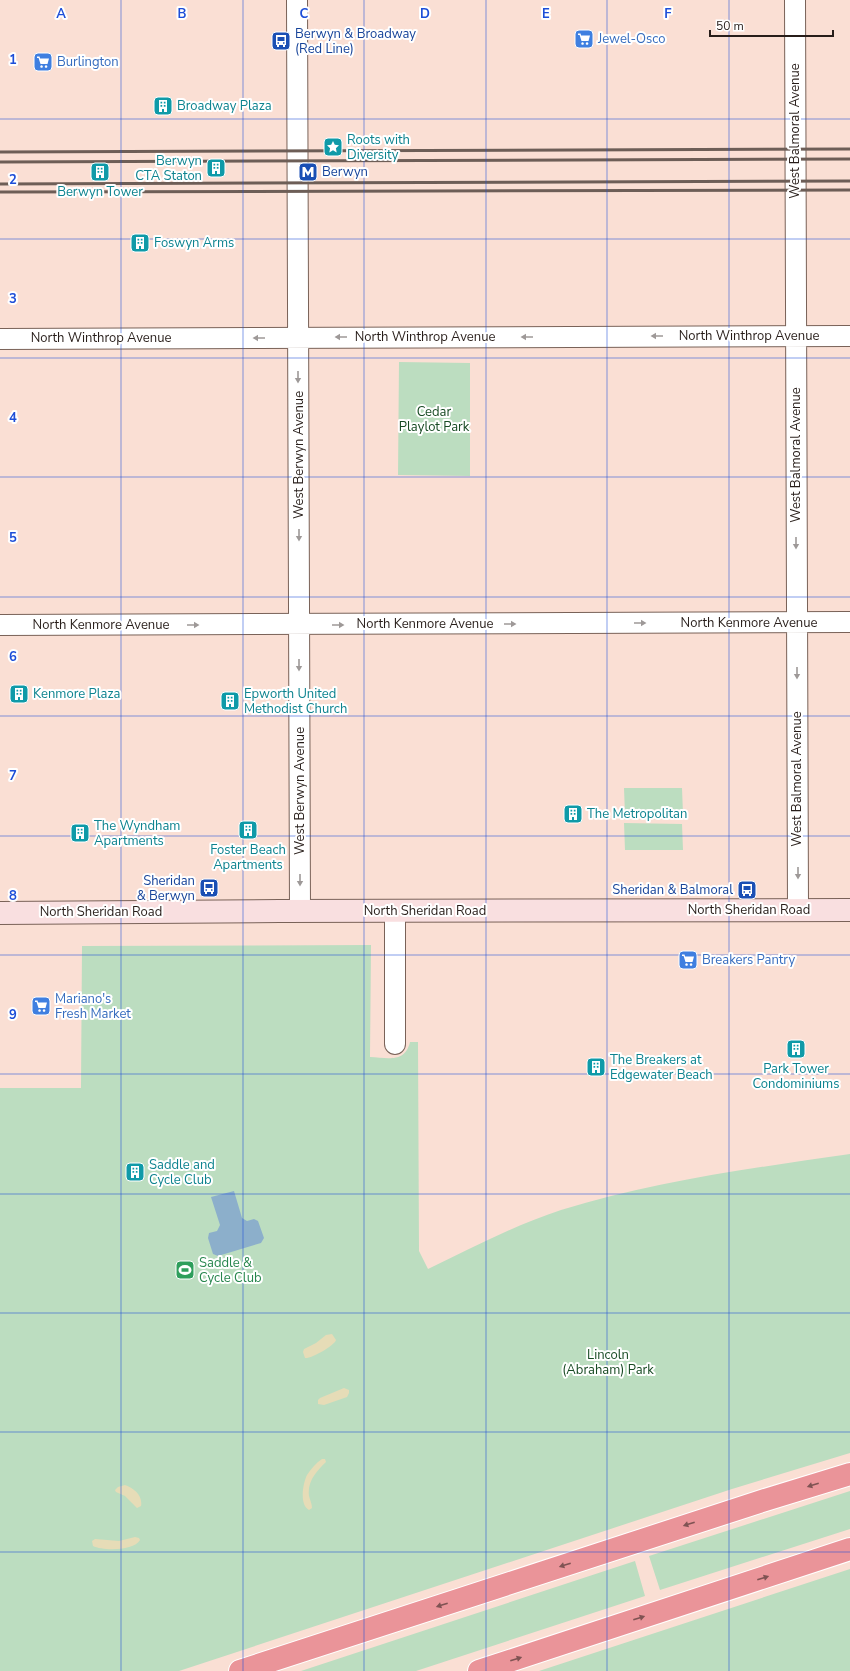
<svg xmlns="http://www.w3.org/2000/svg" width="850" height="1671" font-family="'Nunito Sans',sans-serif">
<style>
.green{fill:#bcddc0}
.sand{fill:#e6dcb7}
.water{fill:#8cafcb}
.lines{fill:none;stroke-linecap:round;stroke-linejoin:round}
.street-casing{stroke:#796258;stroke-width:22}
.secondary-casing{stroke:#796258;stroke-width:24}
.highway-casing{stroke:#fff;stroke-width:24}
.street{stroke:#fff;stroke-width:20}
.secondary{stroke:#f9dfe0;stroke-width:22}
.highway{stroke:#ea9499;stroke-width:22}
.rail{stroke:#6d5e57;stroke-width:3}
.oneway{fill:#9e9998}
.oneway2{fill:#7f5353}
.grid{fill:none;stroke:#1d4ed8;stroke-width:1;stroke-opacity:0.55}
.labels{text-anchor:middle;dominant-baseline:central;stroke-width:4;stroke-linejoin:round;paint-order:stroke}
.transit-label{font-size:13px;fill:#164399;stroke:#fff;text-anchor:start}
.shop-label{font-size:13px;fill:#366cbe;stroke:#fff;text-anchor:start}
.culture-label{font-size:13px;fill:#0d838f;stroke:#fff;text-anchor:start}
.street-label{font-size:13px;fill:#271d19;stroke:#fff}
.park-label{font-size:13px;fill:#174a23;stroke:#fff}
.leisure-label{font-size:13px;fill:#27864d;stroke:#fff;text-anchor:start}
.grid-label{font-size:13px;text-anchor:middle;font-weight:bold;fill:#1d4ed8;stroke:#fff;stroke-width:4;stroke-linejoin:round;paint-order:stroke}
</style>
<rect width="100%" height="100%" fill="#fadfd4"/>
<!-- green -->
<path class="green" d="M399,362L470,363V476L398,475Z
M624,788H682L683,814L625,815Z
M624,823L682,824L683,850H625Z
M371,945L370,1057C388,1058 405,1063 410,1042H418L419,1251L428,1269C472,1248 515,1225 561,1210C655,1181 753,1168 850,1154V1453L732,1489L179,1671H0V1088H81L82,946Z
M850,1491V1529L660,1590L649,1556Z
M635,1561L645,1596L416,1671H301Z
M850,1569V1671H539Z"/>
<!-- sand -->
<path class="sand" d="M332,1334L336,1340C334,1346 311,1359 305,1358L303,1352L304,1349L316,1343L326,1335Z
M344,1388L349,1390V1393L347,1397L324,1405L318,1404V1400L320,1398Z
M322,1459H325L326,1462C317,1471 307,1481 309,1496C310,1500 312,1504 312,1508L309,1510C299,1505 303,1483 307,1475C311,1469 316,1463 322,1459Z
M125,1485C134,1488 143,1496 141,1506L137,1508L125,1496L116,1492L115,1490L118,1487Z
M135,1537L139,1538L140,1540C134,1551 103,1551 93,1546L92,1541L95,1539L119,1541Z"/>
<!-- water -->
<path class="water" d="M234,1191L242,1218L247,1221L254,1219L258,1221L264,1238L261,1243L218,1256L213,1254L208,1238L209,1233L217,1231L220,1225L211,1197Z"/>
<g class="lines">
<defs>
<path id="street" d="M297,0L300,911
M795,0L798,910
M0,339L850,336
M0,625L850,622
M395,1044V911"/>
<path id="secondary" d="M0,913L280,911L850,910"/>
<path id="highway" d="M240,1671L765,1500L850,1474
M479,1671L850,1549"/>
</defs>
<!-- street casing -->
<use href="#street" class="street-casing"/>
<!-- secondary casing -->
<use href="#secondary" class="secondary-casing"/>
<!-- highway casing -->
<use href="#highway" class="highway-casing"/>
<!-- street -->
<use href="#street" class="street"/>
<!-- secondary -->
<use href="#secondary" class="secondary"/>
<!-- highway -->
<use href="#highway" class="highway"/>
<!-- rail -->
<path class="rail" d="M0,152L850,149
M0,162L850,159
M0,184L850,181
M0,192L850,190"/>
</g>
<!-- one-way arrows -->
<defs><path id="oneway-solid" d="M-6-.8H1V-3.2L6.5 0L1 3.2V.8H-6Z"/></defs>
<g class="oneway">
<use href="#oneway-solid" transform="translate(657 336) rotate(180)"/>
<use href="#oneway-solid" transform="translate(341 337) rotate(180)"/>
<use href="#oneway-solid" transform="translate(527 337) rotate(180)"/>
<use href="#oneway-solid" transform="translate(259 338) rotate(180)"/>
<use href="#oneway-solid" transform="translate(298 377) rotate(90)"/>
<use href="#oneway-solid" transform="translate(299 535) rotate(90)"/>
<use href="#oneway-solid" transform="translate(796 543) rotate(90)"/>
<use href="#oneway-solid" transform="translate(640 623)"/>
<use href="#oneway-solid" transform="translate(510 624)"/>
<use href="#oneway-solid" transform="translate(193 625)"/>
<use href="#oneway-solid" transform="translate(338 625)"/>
<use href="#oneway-solid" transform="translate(299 665) rotate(90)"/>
<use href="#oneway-solid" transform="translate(797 673) rotate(90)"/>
<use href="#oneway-solid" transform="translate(798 873) rotate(90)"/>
<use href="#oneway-solid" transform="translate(300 880) rotate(90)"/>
</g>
<g class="oneway2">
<use href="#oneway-solid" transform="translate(813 1485) rotate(163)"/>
<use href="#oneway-solid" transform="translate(689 1524) rotate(162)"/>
<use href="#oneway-solid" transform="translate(565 1565) rotate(162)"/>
<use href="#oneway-solid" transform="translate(763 1578) rotate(-18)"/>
<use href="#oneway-solid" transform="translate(442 1605) rotate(162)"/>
<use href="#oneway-solid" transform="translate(639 1618) rotate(-18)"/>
<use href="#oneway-solid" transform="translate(516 1659) rotate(-18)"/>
</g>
<!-- grid -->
<path class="grid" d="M121,0V1671M243,0V1671M364,0V1671M486,0V1671M607,0V1671M729,0V1671M0,119H850M0,239H850M0,358H850M0,477H850M0,597H850M0,716H850M0,836H850M0,955H850M0,1074H850M0,1194H850M0,1313H850M0,1432H850M0,1552H850"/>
<!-- icons -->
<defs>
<symbol id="supermarket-square" viewBox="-11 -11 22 22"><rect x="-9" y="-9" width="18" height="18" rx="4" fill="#3f7fe0" stroke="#fff"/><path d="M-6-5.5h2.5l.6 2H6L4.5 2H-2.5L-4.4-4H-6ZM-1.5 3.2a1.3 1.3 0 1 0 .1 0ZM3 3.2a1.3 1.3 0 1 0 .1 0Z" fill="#fff"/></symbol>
<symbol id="bus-square" viewBox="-11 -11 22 22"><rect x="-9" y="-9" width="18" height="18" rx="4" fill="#1a4fb4" stroke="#fff"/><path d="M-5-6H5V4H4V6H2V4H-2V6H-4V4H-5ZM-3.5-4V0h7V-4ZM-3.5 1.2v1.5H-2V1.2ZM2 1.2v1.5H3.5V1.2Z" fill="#fff"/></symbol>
<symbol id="building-square" viewBox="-11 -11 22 22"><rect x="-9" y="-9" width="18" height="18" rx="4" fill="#0f9aa8" stroke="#fff"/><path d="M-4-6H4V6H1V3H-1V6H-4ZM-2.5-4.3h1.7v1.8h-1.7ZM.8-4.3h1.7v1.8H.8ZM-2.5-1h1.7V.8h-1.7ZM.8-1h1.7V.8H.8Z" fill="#fff"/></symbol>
<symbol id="sight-square" viewBox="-11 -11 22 22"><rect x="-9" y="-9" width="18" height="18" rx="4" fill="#0f9aa8" stroke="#fff"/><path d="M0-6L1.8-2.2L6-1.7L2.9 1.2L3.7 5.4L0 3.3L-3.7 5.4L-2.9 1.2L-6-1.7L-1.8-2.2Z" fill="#fff"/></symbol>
<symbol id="metro-square" viewBox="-11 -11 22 22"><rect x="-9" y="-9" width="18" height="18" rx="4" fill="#1a4fb4" stroke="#fff"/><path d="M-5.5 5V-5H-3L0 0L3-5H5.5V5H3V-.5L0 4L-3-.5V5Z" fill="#fff"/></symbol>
<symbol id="stadium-square" viewBox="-11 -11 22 22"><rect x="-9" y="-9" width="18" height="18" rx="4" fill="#2e9e5b" stroke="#fff"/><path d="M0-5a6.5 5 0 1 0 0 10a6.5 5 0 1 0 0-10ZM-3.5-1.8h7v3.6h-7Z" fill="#fff"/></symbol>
</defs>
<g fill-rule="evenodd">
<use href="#supermarket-square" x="573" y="28" width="22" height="22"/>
<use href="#bus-square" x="270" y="30" width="22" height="22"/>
<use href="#supermarket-square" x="32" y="51" width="22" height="22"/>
<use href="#building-square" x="152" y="95" width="22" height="22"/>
<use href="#sight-square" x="322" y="136" width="22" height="22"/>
<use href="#building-square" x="205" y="157" width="22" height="22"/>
<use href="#building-square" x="89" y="161" width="22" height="22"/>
<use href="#metro-square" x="297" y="161" width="22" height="22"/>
<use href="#building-square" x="129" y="232" width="22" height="22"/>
<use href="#building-square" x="8" y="683" width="22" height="22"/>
<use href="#building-square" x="219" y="690" width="22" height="22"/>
<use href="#building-square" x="562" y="803" width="22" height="22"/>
<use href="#building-square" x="237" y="819" width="22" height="22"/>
<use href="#building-square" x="69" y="822" width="22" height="22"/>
<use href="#bus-square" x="198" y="877" width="22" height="22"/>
<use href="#bus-square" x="736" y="879" width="22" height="22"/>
<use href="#supermarket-square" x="677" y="949" width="22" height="22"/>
<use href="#supermarket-square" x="30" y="995" width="22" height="22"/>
<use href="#building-square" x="785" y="1038" width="22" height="22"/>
<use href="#building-square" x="585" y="1056" width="22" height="22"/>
<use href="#building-square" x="124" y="1161" width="22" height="22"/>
<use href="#stadium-square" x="174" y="1259" width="22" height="22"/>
</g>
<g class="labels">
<!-- transit labels -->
<g class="transit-label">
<text x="295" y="34">Berwyn &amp; Broadway<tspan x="295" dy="15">(Red Line)</tspan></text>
<text x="322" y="172">Berwyn</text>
<text x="195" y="881" text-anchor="end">Sheridan<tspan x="195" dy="15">&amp; Berwyn</tspan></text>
<text x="733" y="890" text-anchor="end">Sheridan &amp; Balmoral</text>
</g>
<!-- shop labels -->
<g class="shop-label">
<text x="598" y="39">Jewel-Osco</text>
<text x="57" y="62">Burlington</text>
<text x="702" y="960">Breakers Pantry</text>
<text x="55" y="999">Mariano's<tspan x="55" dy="15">Fresh Market</tspan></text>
</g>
<!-- culture labels -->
<g class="culture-label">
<text x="177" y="106">Broadway Plaza</text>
<text x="347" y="140">Roots with<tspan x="347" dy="15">Diversity</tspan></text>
<text x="202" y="161" text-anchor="end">Berwyn<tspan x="202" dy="15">CTA Staton</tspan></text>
<text x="100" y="192" text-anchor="middle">Berwyn Tower</text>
<text x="154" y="243">Foswyn Arms</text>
<text x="33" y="694">Kenmore Plaza</text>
<text x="244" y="694">Epworth United<tspan x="244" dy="15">Methodist Church</tspan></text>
<text x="587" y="814">The Metropolitan</text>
<text x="94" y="826">The Wyndham<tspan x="94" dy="15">Apartments</tspan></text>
<text x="248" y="850" text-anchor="middle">Foster Beach<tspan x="248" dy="15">Apartments</tspan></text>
<text x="610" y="1060">The Breakers at<tspan x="610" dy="15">Edgewater Beach</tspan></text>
<text x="796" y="1069" text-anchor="middle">Park Tower<tspan x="796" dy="15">Condominiums</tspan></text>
<text x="149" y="1165">Saddle and<tspan x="149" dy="15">Cycle Club</tspan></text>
</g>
<!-- street labels -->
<g class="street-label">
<text transform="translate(795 131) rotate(-90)">West Balmoral Avenue</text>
<text x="749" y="336">North Winthrop Avenue</text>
<text x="425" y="337">North Winthrop Avenue</text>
<text x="101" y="338">North Winthrop Avenue</text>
<text transform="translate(299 455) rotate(-90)">West Berwyn Avenue</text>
<text transform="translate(796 455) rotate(-90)">West Balmoral Avenue</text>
<text x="749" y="623">North Kenmore Avenue</text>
<text x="425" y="624">North Kenmore Avenue</text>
<text x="101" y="625">North Kenmore Avenue</text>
<text transform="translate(797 779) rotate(-90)">West Balmoral Avenue</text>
<text transform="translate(300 791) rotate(-90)">West Berwyn Avenue</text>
<text x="749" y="910">North Sheridan Road</text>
<text x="425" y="911">North Sheridan Road</text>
<text x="101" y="912">North Sheridan Road</text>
</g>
<!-- park labels -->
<g class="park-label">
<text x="434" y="412">Cedar<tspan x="434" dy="15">Playlot Park</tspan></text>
<text x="608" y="1355">Lincoln<tspan x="608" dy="15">(Abraham) Park</tspan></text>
</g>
<!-- leisure labels -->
<g class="leisure-label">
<text x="199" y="1263">Saddle &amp;<tspan x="199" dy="15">Cycle Club</tspan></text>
</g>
</g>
<g class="grid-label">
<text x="61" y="18">A</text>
<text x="182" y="18">B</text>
<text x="304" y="18">C</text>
<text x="425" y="18">D</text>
<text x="546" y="18">E</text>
<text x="668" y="18">F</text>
<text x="13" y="64">1</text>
<text x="13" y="184">2</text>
<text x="13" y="303">3</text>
<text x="13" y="422">4</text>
<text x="13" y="542">5</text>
<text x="13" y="661">6</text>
<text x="13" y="780">7</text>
<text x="13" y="900">8</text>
<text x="13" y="1019">9</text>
</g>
<!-- scale -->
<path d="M710 30v6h123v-6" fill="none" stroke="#271d19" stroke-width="2"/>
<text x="716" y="30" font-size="12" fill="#271d19" stroke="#ffffff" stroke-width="3" paint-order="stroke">50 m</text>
</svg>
